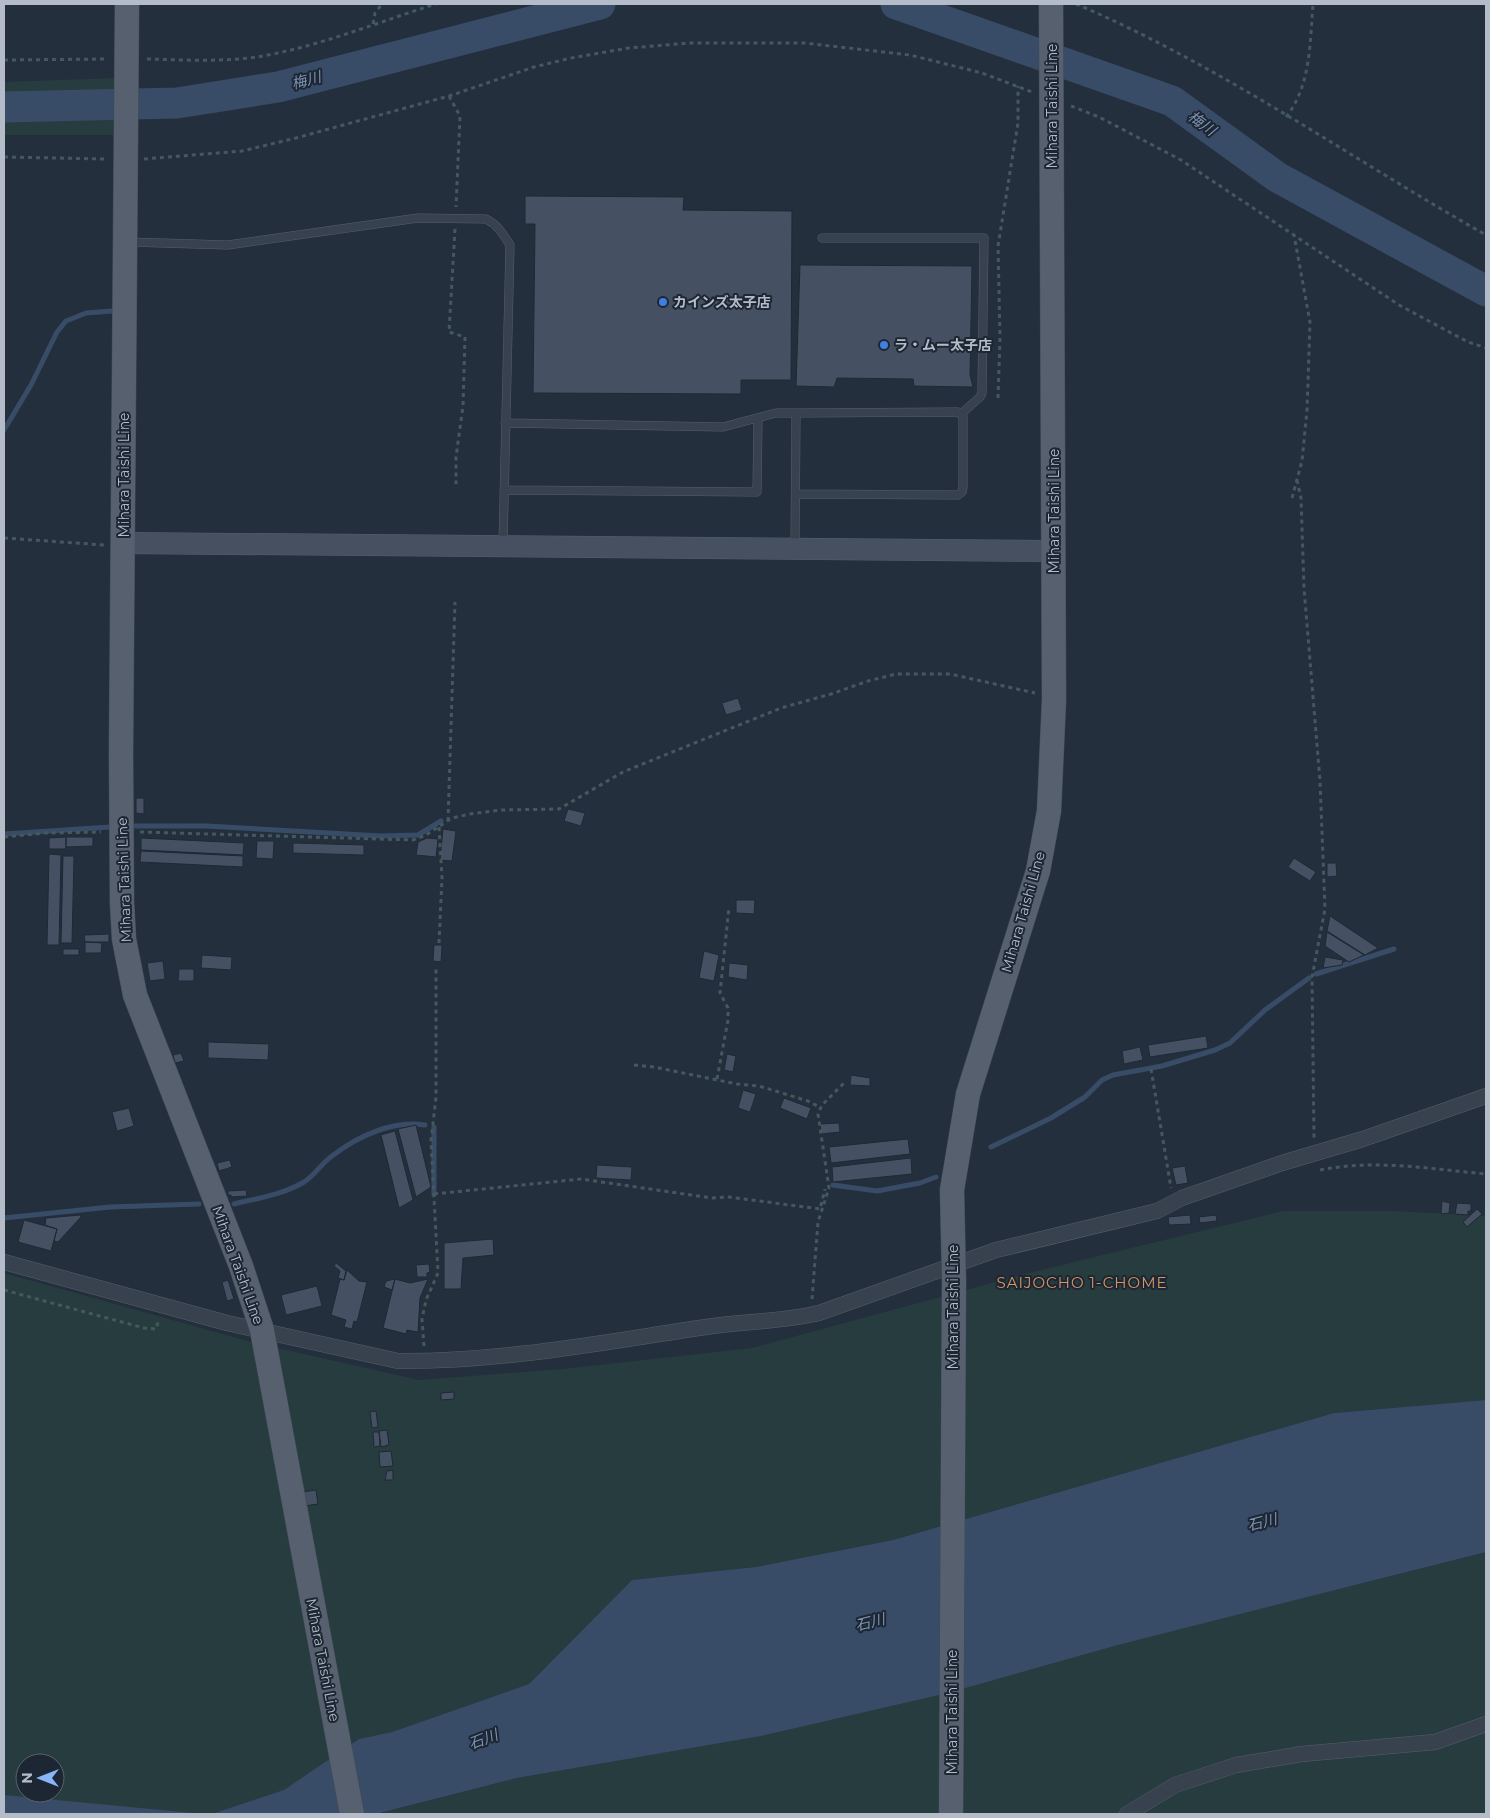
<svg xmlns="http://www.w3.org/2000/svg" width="1490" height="1818" font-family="Montserrat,'Noto Sans JP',sans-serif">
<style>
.green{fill:#263c3f;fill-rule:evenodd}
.water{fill:#394c67}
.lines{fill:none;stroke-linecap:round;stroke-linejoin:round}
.stream{stroke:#394c67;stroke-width:5}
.river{stroke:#394c67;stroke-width:31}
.building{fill:#455162;stroke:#1f2835}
.lane-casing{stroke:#565f6c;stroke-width:9}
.street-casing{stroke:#565f6c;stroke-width:16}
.secondary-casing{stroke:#565f6c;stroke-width:22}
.primary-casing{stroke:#414a57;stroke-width:25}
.path{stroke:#44595c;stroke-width:3;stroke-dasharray:4 4;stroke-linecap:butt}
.lane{stroke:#38414e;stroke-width:8}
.street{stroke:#38414e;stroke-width:15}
.secondary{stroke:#465061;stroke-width:21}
.primary{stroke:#56606e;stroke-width:24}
.shop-dot{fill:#3f7fe0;stroke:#1d2633;stroke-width:2}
.labels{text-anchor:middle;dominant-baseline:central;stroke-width:4;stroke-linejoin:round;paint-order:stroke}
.street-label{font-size:14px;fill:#b4bcc9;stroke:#1d2633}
.poi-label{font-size:14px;font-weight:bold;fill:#b4bcc9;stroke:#1d2633;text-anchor:start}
.water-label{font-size:15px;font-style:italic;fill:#7c92b1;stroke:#1d2633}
.neighbourhood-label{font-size:15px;letter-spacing:1px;fill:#d59563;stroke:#1d2633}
</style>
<rect width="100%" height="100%" fill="#242f3e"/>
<!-- green -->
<path class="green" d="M117,78V135H4V82Z
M1283,1211H1395L1486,1216V1400L1334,1413L893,1540L756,1567L632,1580L529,1684L392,1732L360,1739L377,1814L517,1778L760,1736L948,1693L1118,1645L1486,1552V1814H4V1273L251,1342L419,1380L563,1369L752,1348L1029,1273ZM25,1763H55V1793H25Z"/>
<!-- water -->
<path class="water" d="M1486,1400V1552L1118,1645L948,1693L761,1736L517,1778L376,1814H212L284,1790L359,1739L392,1732L529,1684L632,1580L756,1567L893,1540L1334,1413Z
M4,1795L203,1814H4Z"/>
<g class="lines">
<!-- stream -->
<path class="stream" d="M4,430L31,385L57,332L66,321L86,313L112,311
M135,826H206L381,836L418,835L441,821
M4,834L110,827
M1316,974L1394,949
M434,1127V1194
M991,1147L1051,1118L1085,1097L1102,1080L1113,1075L1162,1066L1215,1050L1230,1043L1265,1010L1309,978
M833,1185L877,1191L920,1183L936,1177
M234,1204C258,1198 282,1195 304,1182C315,1175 322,1163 332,1156C358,1136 393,1120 425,1125
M4,1218L110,1207L199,1204"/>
<!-- river -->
<path class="river" d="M896,4L1172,101L1277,177L1486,291
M4,107L177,103L278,87L600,4"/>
</g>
<!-- building -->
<path class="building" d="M525,196L684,197L683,210L792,211L791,380H741V394L533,393L535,224H525Z
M800,265L972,266L970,375L973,387L914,386L913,379L837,378L834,387L796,386Z
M738,698L742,710L726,715L722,703Z
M136,798H144V814L136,813Z
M568,809L585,813L581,826L564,821Z
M443,829L456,831L452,861L440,860Z
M66,837H93V846L66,847Z
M66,837V849H49V838Z
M141,838L244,843L243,855L141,850Z
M427,838L438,839L436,857L416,855L418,842Z
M257,841H274L273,859L256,858Z
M293,843L364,845V855L293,853Z
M141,851L243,856V867L140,862Z
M49,854L61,855L59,945H47Z
M63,856H74L72,943H61Z
M1294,858L1316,872L1310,881L1288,867Z
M1327,863H1336L1337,876L1327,877Z
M736,900H755L754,914L736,913Z
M1330,916L1378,948L1365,955L1327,931Z
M1327,932L1364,955L1349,962L1325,946Z
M109,934V942H85L84,935Z
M85,942L102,943L101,953H85Z
M434,945H442L441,962L433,961Z
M63,949H79V955H63Z
M704,951L719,955L714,981L699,978Z
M202,955L232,957L231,970L201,968Z
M1325,957L1343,960L1342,965L1323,968Z
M163,961L165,979L150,981L147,963Z
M729,963L748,965L747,980L728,977Z
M179,969H194V981H178Z
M1206,1036L1208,1048L1150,1057L1148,1045Z
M208,1042L269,1044L268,1060L208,1058Z
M1140,1047L1143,1060L1124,1064L1122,1051Z
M181,1053L184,1061L175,1063L173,1055Z
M727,1054L736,1056L733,1072L724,1070Z
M851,1075L870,1078V1086L850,1085Z
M743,1090L756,1094L750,1112L738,1108Z
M784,1098L811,1108L807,1119L780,1108Z
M129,1108L134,1126L117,1131L112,1112Z
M839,1123L840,1132L821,1134L820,1124Z
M416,1125L431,1187L416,1197L398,1129Z
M395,1131L413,1200L399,1208L381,1135Z
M908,1139L910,1154L831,1163L829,1147Z
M911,1158L912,1174L833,1182L832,1167Z
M230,1160L232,1167L219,1171L217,1163Z
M597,1165L632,1167L631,1180L596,1178Z
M1185,1166L1188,1183L1176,1185L1172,1168Z
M246,1190L247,1196L231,1197V1195H228V1191Z
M1442,1201L1450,1203L1449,1213L1441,1214Z
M1457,1203L1471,1204V1211H1468V1215L1455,1214Z
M1477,1209L1482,1214L1467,1227L1463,1222Z
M80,1215L81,1217L58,1242L54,1241L57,1229L45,1225L46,1218Z
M1190,1215L1191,1224L1169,1225L1168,1217Z
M1216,1215L1217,1221L1200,1223L1199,1217Z
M24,1220L57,1229L51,1251L18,1242Z
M493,1239L494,1255L463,1258L461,1289H444V1243Z
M336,1263L346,1271L344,1280L338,1278L340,1271L334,1266Z
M429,1264L430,1272L427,1273V1277H417L416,1265Z
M347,1270L359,1281L367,1282L357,1322L354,1321L352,1329L344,1327L346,1320L331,1315L340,1279L344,1280Z
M395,1279L410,1283L428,1279L420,1298L418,1332L407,1330L406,1334L383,1328Z
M395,1279L392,1290L384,1287L386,1281Z
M228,1280L234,1299L227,1301L222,1282Z
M317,1286L322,1306L286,1315L281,1295Z
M454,1392V1399L441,1400V1393Z
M376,1411L378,1427L372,1428L370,1412Z
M387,1430L389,1445L381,1447L379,1431Z
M373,1432H379L380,1446L374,1447Z
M391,1451L393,1466L380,1467L379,1452Z
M393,1470V1480H385L387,1471Z
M316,1490L318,1504L304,1506L302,1492Z"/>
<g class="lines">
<defs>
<path id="lane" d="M822,238H984L982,393L980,397L961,414
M129,242L228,245L418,218L486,219C498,225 503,234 510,245L503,545
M505,423L723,427L776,413H796L795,548
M504,490L757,492L758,418
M796,494L958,495L962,492L963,487V416L958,412L796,413"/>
<path id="street" d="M4,1262L227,1323L398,1361C501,1362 604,1342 706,1327C744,1321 782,1322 819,1313L996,1250L1157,1211L1182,1198L1282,1163L1363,1139L1486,1096
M1127,1814L1175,1785L1236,1765L1302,1754L1435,1742L1486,1724"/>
<path id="secondary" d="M124,543L1054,551"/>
<path id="primary" d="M127,4L121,754L122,903L124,939L135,995L241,1266L262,1330L352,1814
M951,1814L954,1281L952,1190L968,1094L1038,871L1049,811L1054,700L1051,4"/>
</defs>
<!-- lane casing -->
<use href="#lane" class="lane-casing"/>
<!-- street casing -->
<use href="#street" class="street-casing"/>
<!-- secondary casing -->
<use href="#secondary" class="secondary-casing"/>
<!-- primary casing -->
<use href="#primary" class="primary-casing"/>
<!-- path -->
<path class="path" d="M1076,4C1220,65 1350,158 1486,235
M373,24L375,13L382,4
M147,59C183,60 221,62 257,57C318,47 378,22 436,4
M4,60L108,59
M449,96L460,116L456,207
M1071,106L1099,117L1181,160L1399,305L1468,342L1486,348
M1286,117C1311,86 1310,41 1313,4
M4,157L106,159
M144,159L242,151L296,138L449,96L534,67L571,58L629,48L690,43H804L910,55L982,73L1032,92
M455,229L449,332L465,337L463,406L456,457V484
M998,398L1000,338L998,246L1018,123V86
M1297,480L1301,498L1304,588L1320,781L1325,909L1312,977L1314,1138
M1292,498L1302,461L1307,410L1310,322L1294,235
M4,538L104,545
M448,821L455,602
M140,832L413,840L426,835L452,818L470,814L502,810L559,809L623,772L781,708L831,694L868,681L896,674H950L1035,693
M4,837L45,833L101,832
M439,943L442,878L439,827
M634,1065L654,1067L737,1084L759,1086L808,1101L821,1108
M1151,1069L1171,1188
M717,1079L728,1020V1008L720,993L729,907
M1320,1170C1375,1159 1431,1169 1486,1174
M434,1194L581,1179L712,1198L729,1197L820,1209L825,1189
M4,1290L144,1328L156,1329L159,1319
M812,1299L818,1222L829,1188L818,1114L822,1105L846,1081
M424,1346L422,1319L426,1300L438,1273L431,1141L436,1097V966"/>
<!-- lane -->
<use href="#lane" class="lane"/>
<!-- street -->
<use href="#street" class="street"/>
<!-- secondary -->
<use href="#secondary" class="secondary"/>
<!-- primary -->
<use href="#primary" class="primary"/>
</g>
<!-- markers -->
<g class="shop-dot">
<circle cx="663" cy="302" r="5"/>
<circle cx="884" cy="345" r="5"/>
</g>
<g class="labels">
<!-- street labels -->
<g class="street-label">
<text transform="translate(1052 106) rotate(-90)">Mihara Taishi Line</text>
<text transform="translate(124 475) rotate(-90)">Mihara Taishi Line</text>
<text transform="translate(1054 511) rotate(-90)">Mihara Taishi Line</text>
<text transform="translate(124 880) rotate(-92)">Mihara Taishi Line</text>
<text transform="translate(1023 912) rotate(-74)">Mihara Taishi Line</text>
<text transform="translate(238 1265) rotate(70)">Mihara Taishi Line</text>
<text transform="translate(953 1307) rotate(-90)">Mihara Taishi Line</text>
<text transform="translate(323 1660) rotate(79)">Mihara Taishi Line</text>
<text transform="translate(952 1712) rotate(-90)">Mihara Taishi Line</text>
</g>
<!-- poi labels -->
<g class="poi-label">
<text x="673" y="302">カインズ太子店</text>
<text x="894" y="345">ラ・ムー太子店</text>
</g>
<!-- water labels -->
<g class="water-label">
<text transform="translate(306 80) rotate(-15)">梅川</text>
<text transform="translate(1202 123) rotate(36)">梅川</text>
<text transform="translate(1262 1522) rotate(-14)">石川</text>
<text transform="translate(870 1622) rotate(-14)">石川</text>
<text transform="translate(483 1739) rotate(-21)">石川</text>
</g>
<!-- neighbourhood labels -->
<g class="neighbourhood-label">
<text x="1082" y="1282">SAIJOCHO 1-CHOME</text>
</g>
</g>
<!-- border -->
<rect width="1490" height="1818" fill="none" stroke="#b4bcc9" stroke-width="10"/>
<!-- north arrow -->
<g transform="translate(40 1778) rotate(270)"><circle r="24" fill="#1d2633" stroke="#59626f"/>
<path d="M0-4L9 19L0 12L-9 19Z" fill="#8ab4f8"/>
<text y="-8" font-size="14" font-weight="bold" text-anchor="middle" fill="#b4bcc9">N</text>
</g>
</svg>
